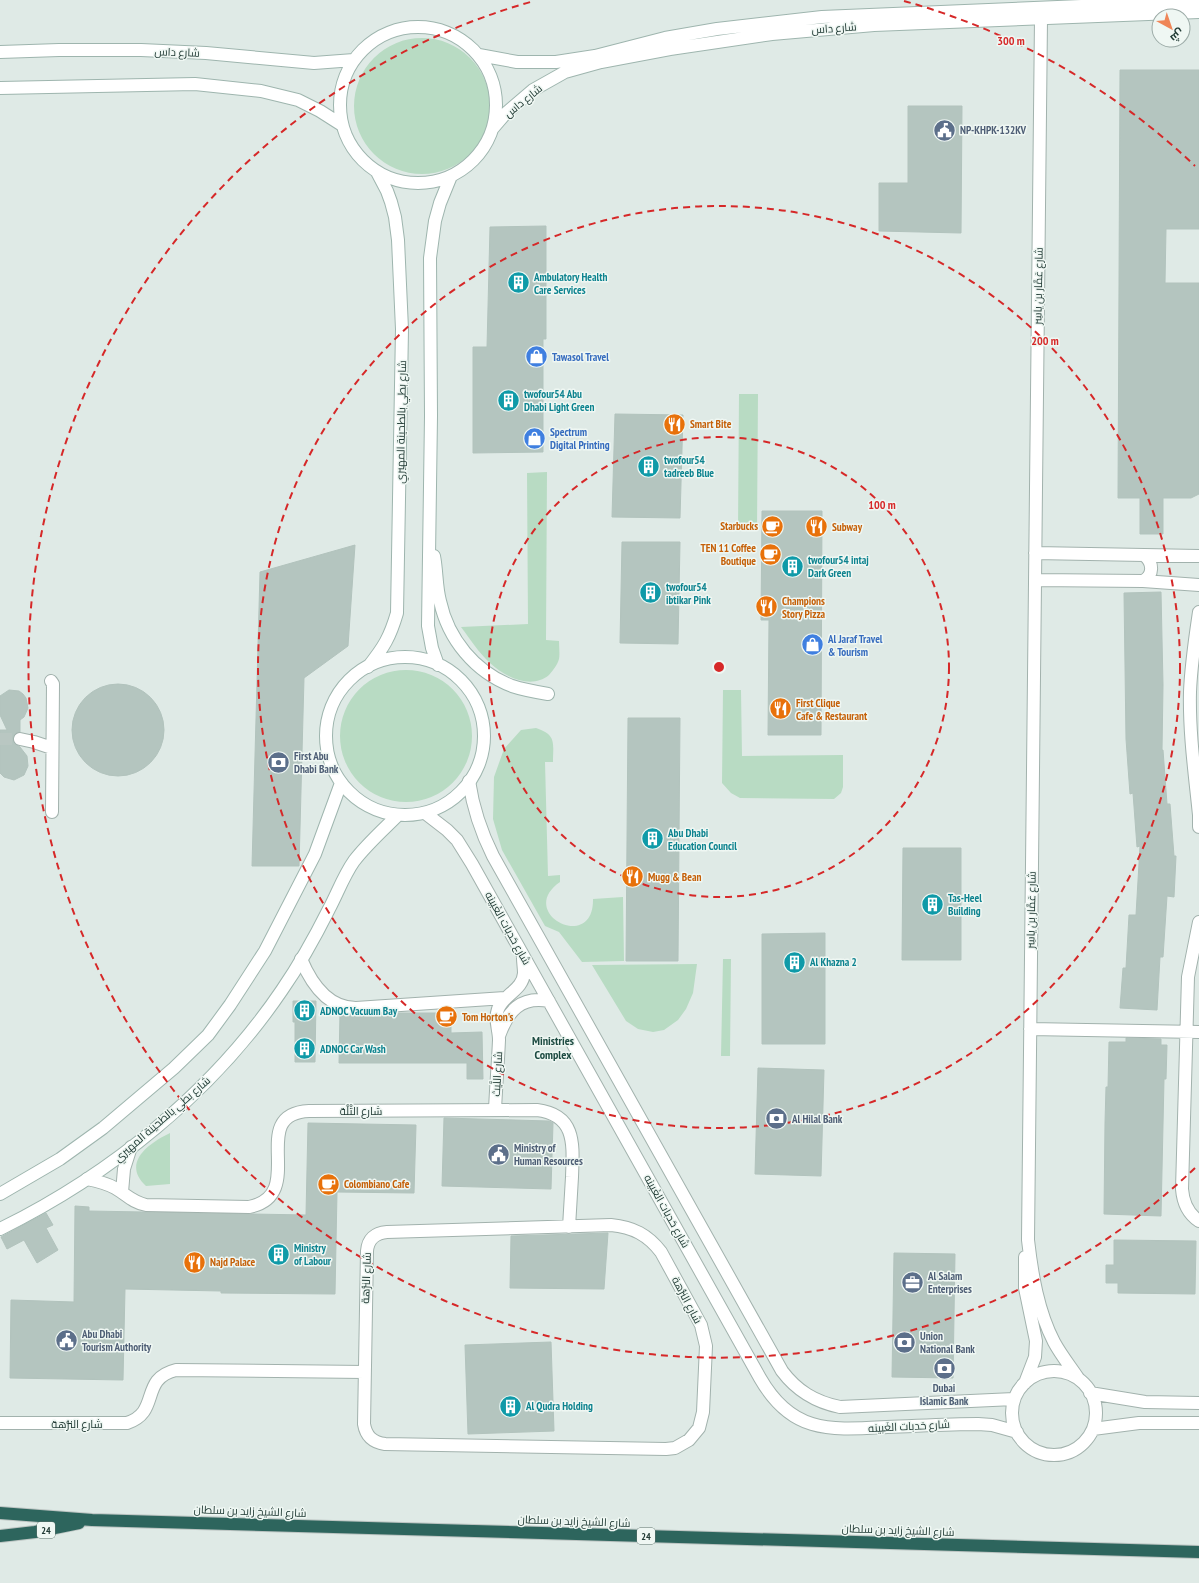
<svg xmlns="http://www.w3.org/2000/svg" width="1199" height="1583" font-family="'PT Sans Narrow',Cairo,sans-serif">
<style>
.green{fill:#b8dbc3}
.building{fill:#b4c5bf;stroke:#b2c3bd}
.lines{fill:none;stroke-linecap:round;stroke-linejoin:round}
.street-tunnel{stroke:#b9c7c2;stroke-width:12;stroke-dasharray:12 6;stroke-linecap:butt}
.street-casing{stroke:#a2b2ad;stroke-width:14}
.secondary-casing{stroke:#9eb5ae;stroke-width:14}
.highway-casing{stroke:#bcc4c2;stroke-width:14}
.street{stroke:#fff;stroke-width:12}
.secondary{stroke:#fff;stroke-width:12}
.highway{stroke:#2d655d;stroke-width:12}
.ring{fill:none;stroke:#d62828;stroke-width:2;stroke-dasharray:7 5}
.labels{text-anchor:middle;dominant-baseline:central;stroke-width:3;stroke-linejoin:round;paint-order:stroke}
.shield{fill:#eff7f3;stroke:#5e736d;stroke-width:1}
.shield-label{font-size:10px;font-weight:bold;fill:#203a34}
.street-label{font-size:11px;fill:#203a34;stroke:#eff7f3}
.service-label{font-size:11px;font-weight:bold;fill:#4e5e75;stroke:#eff7f3;text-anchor:start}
.culture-label{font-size:11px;font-weight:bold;fill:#0d838f;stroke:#eff7f3;text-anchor:start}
.shop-label{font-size:11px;font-weight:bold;fill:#366cbe;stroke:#eff7f3;text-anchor:start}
.food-label{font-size:11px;font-weight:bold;fill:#c56008;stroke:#eff7f3;text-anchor:start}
.neighbourhood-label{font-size:12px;font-weight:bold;fill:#1d4b42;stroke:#eff7f3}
.centre{fill:#d62828;stroke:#eff7f3;stroke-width:2}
.ring-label{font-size:12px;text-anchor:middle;font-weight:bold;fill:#d62828;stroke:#eff7f3;stroke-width:3;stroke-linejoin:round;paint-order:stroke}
</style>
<rect width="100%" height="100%" fill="#dfeae6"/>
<!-- green -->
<path class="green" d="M354 106a68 68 0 1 1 136 0a68 68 0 1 1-136 0Z
M739,394H758L757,531H738Z
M547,472L546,640L559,641C559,647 560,654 559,659C557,666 553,670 549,675C531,690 505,677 490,663C479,653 470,639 461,627L528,624L527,473Z
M340 736a66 66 0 1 1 132 0a66 66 0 1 1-132 0Z
M723,690H741L742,756L843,755V787L841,793L834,799L740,798L731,793L722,783Z
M536,728C557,735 553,743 553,762H545L548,876L560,875V882C515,913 594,954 593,899L623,897L624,961L582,962L559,932L545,926L502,850L493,819L494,777L504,749L521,730Z
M723,959H731L730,1056H721Z
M697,964L693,993L686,1009L678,1020L664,1030L653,1032L638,1029L626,1021L592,965Z
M170,1133V1184L146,1186C121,1163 149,1143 170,1133Z"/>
<!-- building -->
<path class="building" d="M1120,70H1199V229H1166L1165,283H1199V494L1191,498H1163V534H1140V498H1118Z
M908,106H962L961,233L879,231V183H908Z
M546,226V339H543V452L473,453V347H487L490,227Z
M615,414L683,415L680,518L612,517Z
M762,511H822L821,735H768L769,620H761Z
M622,542H680L678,644L620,643Z
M355,545L348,646L304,678L299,866H252L260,572Z
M1161,592L1163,685L1162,750H1163L1167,804H1170L1174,856H1176L1174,897L1167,896L1163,957H1160L1157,1010L1120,1008L1123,968H1126L1129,915H1136L1140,846L1137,847L1133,793L1130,794L1126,739L1124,593Z
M72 730a46 46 0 1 1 92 0a46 46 0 1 1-92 0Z
M9,690L19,691L23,694L26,698L28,708L24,717L20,720V732L15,734L13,738L15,744L20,747L27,756L28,766L24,775L14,780L4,777L0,773V730H7L0,715V696Z
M628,718H680L678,961H626Z
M903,848H961V960H902Z
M825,933V1044H762V934Z
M293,1001H316L315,1062H295V1022H293Z
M340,1013L356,1015L392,1013H451V1033L482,1032L483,1079H467V1063H339Z
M1126,1038L1161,1039V1045H1167L1166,1079H1164L1161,1216L1104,1214L1105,1123L1106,1087H1108L1109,1042H1126Z
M758,1068L824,1070L821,1176L755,1174Z
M444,1118L549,1121L553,1123L551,1189L442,1186Z
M308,1123L416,1125L414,1193L337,1192L335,1294L221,1293V1291L125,1289L123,1380L10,1378L11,1300L74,1302L75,1206L89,1207V1211L306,1215Z
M46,1213L53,1225L46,1228L58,1250L37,1263L24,1240L7,1249L1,1237Z
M608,1233L604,1289L510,1288L511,1236Z
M1114,1240L1196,1241L1195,1294L1118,1293V1283H1106V1265H1114Z
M894,1253L955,1254L953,1378L892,1377Z
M551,1342L554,1431L468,1434L465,1345Z"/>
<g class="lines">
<!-- street-tunnel -->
<path class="street-tunnel" d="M0,739H20"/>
<defs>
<path id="street" d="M1041,19L1028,1240C1032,1275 1038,1311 1054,1342C1061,1355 1070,1366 1078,1378
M1035,553L1199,556
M1035,580L1143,581L1199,585
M1143,581C1154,575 1153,563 1145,556
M51,681L53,684L52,812
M20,739L34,742L52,748
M469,781C473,808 481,832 493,856L782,1371C797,1391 815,1402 840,1407L1014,1399
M425,813L447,830L457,840L472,864L760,1378C792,1434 830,1430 887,1427C917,1426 948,1424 978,1424L992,1425L1017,1432
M1199,815C1195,775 1189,733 1190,692C1191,665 1195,639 1199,612
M1199,816V827
M1199,922L1188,977L1182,1189C1183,1202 1187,1213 1199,1221
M301,959C311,983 327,1008 356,1008L505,998
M1030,1029L1199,1032
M499,1036C508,1011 520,996 549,1001
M495,1110C496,1087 498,1063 499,1040C499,1029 494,1020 498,1009C504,994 523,990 524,973C524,968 523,963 523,958
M87,1179C97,1181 106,1183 115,1188C127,1195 132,1202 146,1205L249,1207C310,1195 245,1114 309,1111L537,1110C577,1115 573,1146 572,1177C571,1193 570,1210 569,1227
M122,1192L124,1169L131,1147
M611,1225C633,1227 648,1235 661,1252L701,1325L706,1346L703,1412L699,1428L689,1440L675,1448L666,1449L385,1444C372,1442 366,1436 364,1424L367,1251C368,1239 375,1233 387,1232Z
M1012 1413a42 42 0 1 1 84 0a42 42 0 1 1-84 0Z
M1025,1383L1035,1357L1036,1341L1025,1288V1257
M1090,1393L1145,1402L1199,1403
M0,1423H127C161,1412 139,1379 176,1370L365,1372
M1093,1429L1139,1423H1199"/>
<path id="secondary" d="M340 105a78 78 0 1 1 156 0a78 78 0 1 1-156 0Z
M0,52L59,50H141L206,53L314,63L354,60
M479,55L517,62H556L595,56L665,38L717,29L822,17L1199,1
M0,88L195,84L261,91L298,100L320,111L342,125
M493,128L505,114L533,90L565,72L601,62L670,49L772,34L874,25L1199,12
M434,556C437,571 436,586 440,601C448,639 475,672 512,686C524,690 536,692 548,694
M326 736a79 79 0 1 1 158 0a79 79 0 1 1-158 0Z
M438,665L432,648L428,626L431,416L430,258L435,221L440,203L451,176
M368,667C384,647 390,637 397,613L402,329L398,240L395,217L391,202L387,191L377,172
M0,1194L60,1159L103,1128L174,1068L208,1035L230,1005L265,951L315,854L341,783
M0,1229C110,1175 213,1092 282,990C300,964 315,937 329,909C337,894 344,875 354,861C367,844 383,830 398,815"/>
<path id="highway" d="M0,1513L92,1520L1199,1552
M0,1536L35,1532L79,1523"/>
</defs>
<!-- street casing -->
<use href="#street" class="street-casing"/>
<!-- secondary casing -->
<use href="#secondary" class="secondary-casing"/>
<!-- highway casing -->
<use href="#highway" class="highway-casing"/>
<!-- street -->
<use href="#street" class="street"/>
<!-- secondary -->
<use href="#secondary" class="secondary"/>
<!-- highway -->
<use href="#highway" class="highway"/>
</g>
<!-- distance rings -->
<g class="ring">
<circle cx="719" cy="667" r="230"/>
<circle cx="719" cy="667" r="461"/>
<path d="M1195 1168A691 691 0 1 1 534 1M904 1A691 691 0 0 1 1195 166"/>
</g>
<!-- icons -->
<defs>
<symbol id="civic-disc" viewBox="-11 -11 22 22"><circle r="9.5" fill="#5c6f8a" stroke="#eff7f3"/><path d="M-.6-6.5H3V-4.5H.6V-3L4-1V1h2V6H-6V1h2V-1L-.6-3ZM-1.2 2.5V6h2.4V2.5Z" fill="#fff"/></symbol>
<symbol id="building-disc" viewBox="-11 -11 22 22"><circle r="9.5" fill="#0f9aa8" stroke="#eff7f3"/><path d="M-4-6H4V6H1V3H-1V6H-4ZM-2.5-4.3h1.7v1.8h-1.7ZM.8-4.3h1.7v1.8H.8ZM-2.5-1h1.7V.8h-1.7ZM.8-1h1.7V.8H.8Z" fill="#fff"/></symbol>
<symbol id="shop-disc" viewBox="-11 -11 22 22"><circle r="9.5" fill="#3f7fe0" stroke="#eff7f3"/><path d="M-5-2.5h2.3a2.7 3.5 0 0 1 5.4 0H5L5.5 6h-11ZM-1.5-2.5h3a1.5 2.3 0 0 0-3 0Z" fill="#fff"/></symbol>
<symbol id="restaurant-disc" viewBox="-11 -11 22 22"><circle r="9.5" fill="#e8710a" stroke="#eff7f3"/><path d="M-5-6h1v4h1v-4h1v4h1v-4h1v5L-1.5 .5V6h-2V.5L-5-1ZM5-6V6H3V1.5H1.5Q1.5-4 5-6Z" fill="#fff"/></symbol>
<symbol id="cafe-disc" viewBox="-11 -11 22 22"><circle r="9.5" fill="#e8710a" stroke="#eff7f3"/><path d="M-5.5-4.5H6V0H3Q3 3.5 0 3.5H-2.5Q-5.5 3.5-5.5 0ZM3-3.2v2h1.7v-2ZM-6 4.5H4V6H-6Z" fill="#fff"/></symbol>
<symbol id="bank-disc" viewBox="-11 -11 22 22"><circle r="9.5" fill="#5c6f8a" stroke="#eff7f3"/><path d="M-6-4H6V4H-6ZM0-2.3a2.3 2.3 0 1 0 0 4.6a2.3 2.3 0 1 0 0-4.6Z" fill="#fff"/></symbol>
<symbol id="office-disc" viewBox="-11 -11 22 22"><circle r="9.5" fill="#5c6f8a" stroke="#eff7f3"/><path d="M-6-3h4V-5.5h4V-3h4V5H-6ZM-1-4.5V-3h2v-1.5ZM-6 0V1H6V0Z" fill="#fff"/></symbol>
</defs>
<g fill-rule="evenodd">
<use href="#civic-disc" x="932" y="118" width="25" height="25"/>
<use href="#building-disc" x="506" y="270" width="25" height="25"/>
<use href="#shop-disc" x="524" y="344" width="25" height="25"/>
<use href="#building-disc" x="496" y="388" width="25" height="25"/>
<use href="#restaurant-disc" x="662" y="412" width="25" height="25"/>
<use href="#shop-disc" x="522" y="426" width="25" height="25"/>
<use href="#building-disc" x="636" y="454" width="25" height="25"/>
<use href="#cafe-disc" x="760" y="514" width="25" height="25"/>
<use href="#restaurant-disc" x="804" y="514" width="25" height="25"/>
<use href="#cafe-disc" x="758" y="542" width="25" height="25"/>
<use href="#building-disc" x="780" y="554" width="25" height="25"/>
<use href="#building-disc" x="638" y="580" width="25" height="25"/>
<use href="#restaurant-disc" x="754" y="594" width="25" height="25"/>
<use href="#shop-disc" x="800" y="632" width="25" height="25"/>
<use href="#restaurant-disc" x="768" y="696" width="25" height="25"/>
<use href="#bank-disc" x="266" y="750" width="25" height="25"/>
<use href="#building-disc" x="640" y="826" width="25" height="25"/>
<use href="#restaurant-disc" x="620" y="864" width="25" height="25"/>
<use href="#building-disc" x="920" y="892" width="25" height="25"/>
<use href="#building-disc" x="782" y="950" width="25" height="25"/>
<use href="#building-disc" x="292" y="998" width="25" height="25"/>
<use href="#cafe-disc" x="434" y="1004" width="25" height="25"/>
<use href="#building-disc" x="292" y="1036" width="25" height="25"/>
<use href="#bank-disc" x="764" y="1106" width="25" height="25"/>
<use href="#civic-disc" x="486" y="1142" width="25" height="25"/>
<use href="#cafe-disc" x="316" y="1172" width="25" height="25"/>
<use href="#building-disc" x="266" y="1242" width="25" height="25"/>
<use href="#restaurant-disc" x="182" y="1250" width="25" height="25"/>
<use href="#office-disc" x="900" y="1270" width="25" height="25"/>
<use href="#civic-disc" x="54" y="1328" width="25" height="25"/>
<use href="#bank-disc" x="892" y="1330" width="25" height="25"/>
<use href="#bank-disc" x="932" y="1356" width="25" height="25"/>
<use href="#building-disc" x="498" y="1394" width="25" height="25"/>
</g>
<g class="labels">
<!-- shield labels -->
<g class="shield">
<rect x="37" y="1522" width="18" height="16" rx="3"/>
<rect x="637" y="1528" width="18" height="16" rx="3"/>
</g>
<g class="shield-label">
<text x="46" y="1530">24</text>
<text x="646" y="1536">24</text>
</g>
<!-- street labels -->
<g class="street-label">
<text transform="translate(834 28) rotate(-4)">شارع داس</text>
<text transform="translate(177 52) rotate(2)">شارع داس</text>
<text transform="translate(523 101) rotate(-39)">شارع داس</text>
<text transform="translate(1038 286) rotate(-89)">شارع عَمَّار بن ياسِر</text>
<text transform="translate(401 422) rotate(-89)">شارع بطي بالطحينة المهيري</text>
<text transform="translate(1031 910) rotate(-89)">شارع عَمَّار بن ياسِر</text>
<text transform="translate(508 928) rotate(61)">شارع حَدبات الغَبينه</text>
<text transform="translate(497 1074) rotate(-87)">شارع اللَّيث</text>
<text x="361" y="1111">شارع التَّلَّة</text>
<text transform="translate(162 1119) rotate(-41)">شارع بطي بالطحينة المهيري</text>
<text transform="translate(667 1211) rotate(61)">شارع حَدبات الغَبينه</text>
<text transform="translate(366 1278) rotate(-88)">شارع النُّزهة</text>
<text transform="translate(687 1300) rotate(62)">شارع النُّزهة</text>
<text x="77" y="1424">شارع النُّزهة</text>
<text transform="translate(909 1426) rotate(-3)">شارع حَدبات الغَبينه</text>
<text transform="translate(250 1511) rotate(2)">شارع الشيخ زايد بن سلطان</text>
<text transform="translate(574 1521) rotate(2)">شارع الشيخ زايد بن سلطان</text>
<text transform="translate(898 1530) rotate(2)">شارع الشيخ زايد بن سلطان</text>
</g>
<!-- service labels -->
<g class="service-label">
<text x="960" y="130">NP-KHPK-132KV</text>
<text x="294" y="756">First Abu<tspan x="294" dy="13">Dhabi Bank</tspan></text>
<text x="792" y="1119">Al Hilal Bank</text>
<text x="514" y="1148">Ministry of<tspan x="514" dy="13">Human Resources</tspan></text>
<text x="928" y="1276">Al Salam<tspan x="928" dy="13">Enterprises</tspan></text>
<text x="82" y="1334">Abu Dhabi<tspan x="82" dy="13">Tourism Authority</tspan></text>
<text x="920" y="1336">Union<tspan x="920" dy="13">National Bank</tspan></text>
<text x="944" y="1388" text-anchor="middle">Dubai<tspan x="944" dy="13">Islamic Bank</tspan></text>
</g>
<!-- culture labels -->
<g class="culture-label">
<text x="534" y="277">Ambulatory Health<tspan x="534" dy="13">Care Services</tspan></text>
<text x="524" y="394">twofour54 Abu<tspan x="524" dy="13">Dhabi Light Green</tspan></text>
<text x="664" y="460">twofour54<tspan x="664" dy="13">tadreeb Blue</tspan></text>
<text x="808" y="560">twofour54 intaj<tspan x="808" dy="13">Dark Green</tspan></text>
<text x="666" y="587">twofour54<tspan x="666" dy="13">ibtikar Pink</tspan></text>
<text x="668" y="833">Abu Dhabi<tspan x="668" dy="13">Education Council</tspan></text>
<text x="948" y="898">Tas-Heel<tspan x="948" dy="13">Building</tspan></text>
<text x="810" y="962">Al Khazna 2</text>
<text x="320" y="1011">ADNOC Vacuum Bay</text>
<text x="320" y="1049">ADNOC Car Wash</text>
<text x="294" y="1248">Ministry<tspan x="294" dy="13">of Labour</tspan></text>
<text x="526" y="1406">Al Qudra Holding</text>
</g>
<!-- shop labels -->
<g class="shop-label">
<text x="552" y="357">Tawasol Travel</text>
<text x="550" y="432">Spectrum<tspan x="550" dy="13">Digital Printing</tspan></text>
<text x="828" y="639">Al Jaraf Travel<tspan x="828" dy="13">&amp; Tourism</tspan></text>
</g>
<!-- food labels -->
<g class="food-label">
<text x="690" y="424">Smart Bite</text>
<text x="758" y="526" text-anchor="end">Starbucks</text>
<text x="832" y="527">Subway</text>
<text x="756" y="548" text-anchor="end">TEN 11 Coffee<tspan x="756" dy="13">Boutique</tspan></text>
<text x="782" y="601">Champions<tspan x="782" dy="13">Story Pizza</tspan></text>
<text x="796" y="703">First Clique<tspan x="796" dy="13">Cafe &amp; Restaurant</tspan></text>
<text x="648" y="877">Mugg &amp; Bean</text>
<text x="462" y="1017">Tom Horton's</text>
<text x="344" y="1184">Colombiano Cafe</text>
<text x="210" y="1262">Najd Palace</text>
</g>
<!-- neighbourhood labels -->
<g class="neighbourhood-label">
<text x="553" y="1040">Ministries<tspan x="553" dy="14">Complex</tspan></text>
</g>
</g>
<circle cx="719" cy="667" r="6" class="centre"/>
<g class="ring-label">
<text x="1011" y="45">300 m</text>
<text x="1045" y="345">200 m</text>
<text x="882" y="509">100 m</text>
</g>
<!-- north arrow -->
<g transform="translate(1171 28) rotate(140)"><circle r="19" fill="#eff7f3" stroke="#9caba7"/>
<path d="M0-3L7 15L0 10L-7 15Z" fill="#ef8557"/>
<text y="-6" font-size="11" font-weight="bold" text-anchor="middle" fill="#203a34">ش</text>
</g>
</svg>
